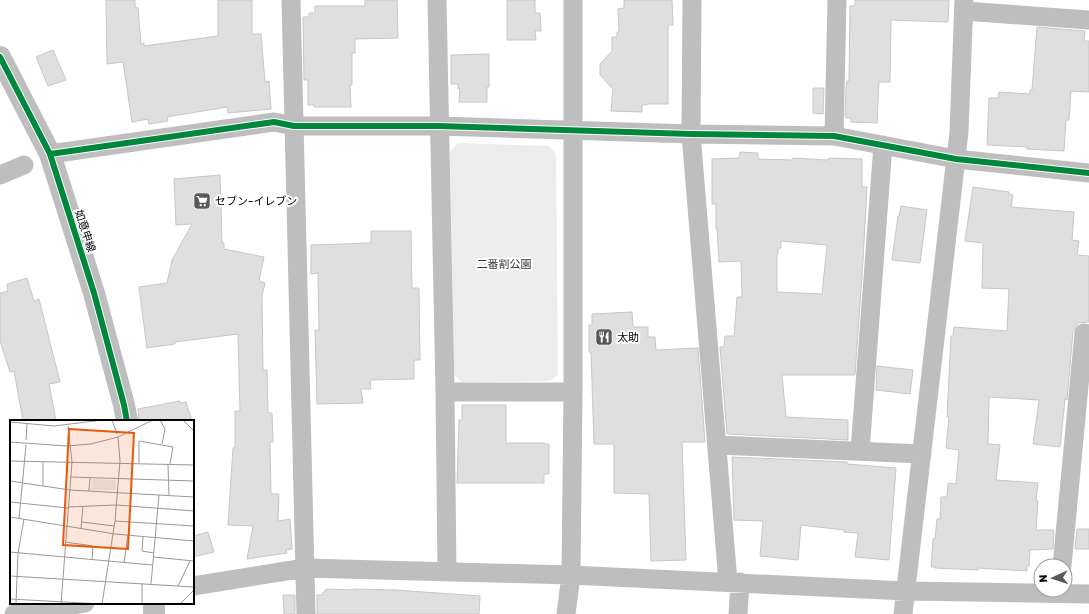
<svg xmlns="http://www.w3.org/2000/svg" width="1089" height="614" font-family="Rubik,'Noto Sans JP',sans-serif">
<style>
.green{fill:#ececec}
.building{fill:#dfdfdf;stroke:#c7c7c7;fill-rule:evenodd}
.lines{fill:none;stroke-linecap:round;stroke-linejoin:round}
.minor{stroke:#bebebe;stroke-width:19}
.tertiary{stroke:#bebebe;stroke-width:22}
.cycleway-casing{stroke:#fff;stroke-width:8}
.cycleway{stroke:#00873e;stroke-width:6}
.labels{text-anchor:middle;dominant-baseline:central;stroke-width:4;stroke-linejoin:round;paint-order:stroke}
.poi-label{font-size:11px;fill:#000;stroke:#fff;text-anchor:start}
.street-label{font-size:11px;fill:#000;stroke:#fff}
.park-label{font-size:11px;fill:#333;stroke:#fff}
.inset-road{fill:none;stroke:#999;stroke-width:1}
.view{fill:#e8590c;fill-opacity:0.15;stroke:#e8590c;stroke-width:2}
.inset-edge{fill:none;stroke:#000;stroke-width:2}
</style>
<rect width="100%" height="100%" fill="#fff"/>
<!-- green -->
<path class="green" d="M458,143L549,146L556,154L558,375L550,381L462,382L454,375L450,152Z"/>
<!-- building -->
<path class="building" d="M106,0H135V7L138,8L141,44L144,43V46L218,36V0H252V34H261L265,82L269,81L271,109L228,113L227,107L167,117L168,121L149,124L148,119L132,122L123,62L107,64Z
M365,0H397L398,38L355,39V53H352V85H350L351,107H314V105H308V80H304L303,17H309V13H315V6H365Z
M507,0H535V13H540L541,31H535L536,40H507Z
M624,0H672L673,25H668V104H647V105H642V112L611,111L613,89L600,75V64L612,51V37H617V32H619L618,9L624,8Z
M855,0H949L948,22L891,20L890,82H879L877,123L851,122V118H846L845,115L846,88L847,81H849L850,6H855Z
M1037,27L1085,31L1084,41H1089V92L1071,91L1069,120H1066L1064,151L1027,149V147L987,145L989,98H998L999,92L1030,94V90H1032Z
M53,50L66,80L48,86L36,57Z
M489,54V87H487V102H459L460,88L458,89V84H451V55Z
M813,88H824L823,114L813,113Z
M740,152L758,153V159L793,160V158L826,160L829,159V158L862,159V187H867L863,261L855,375H782L786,417L848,420V440L727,434L720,347H724L725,336H734L737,297H742L741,261L719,262L717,229H716V204H712V159L739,158ZM781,241L827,245L822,294L777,292V254H778V248H781Z
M220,175L222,243H224V249L264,257L259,281L265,283L262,296L263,371L267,370L268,413H272L273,442H270L271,494H279L278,521L290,519L292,549L286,550L287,553L247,559L253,526L228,525L233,448L235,447V411H240L238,334L175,342V344L147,348L139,287L167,283L172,260L192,224L176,225L174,179Z
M973,187L1009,192V194L1013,195L1011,207L1074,212L1072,240L1079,241L1077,255L1089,256V322L1078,323L1073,332L1067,400L1065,399L1060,447L1033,444L1039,400L989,397L988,444L1000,445L996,480L1038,483L1036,501H1038L1036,530H1054L1053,549L1030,550L1029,566H1027V571L978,568V570L935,568V567H931L933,539H935L937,519H940L941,497H947L948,483L956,484L959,450L946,448L949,417H947L951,336H953L954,327L1007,331L1009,289L982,288L983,243L965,241Z
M901,206L927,210L920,263L892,260L898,216H899Z
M371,231H411L412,288H419L420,360H414V379L370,380L371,389H361L363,403L317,404L315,330H319L318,273L311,274V245L371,243Z
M27,278L34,301L39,299L60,382L49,384L56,421H23L14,371L10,372L0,341V293L8,291L7,284Z
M632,312L633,327H648V337H655L656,350L698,348L705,442H682L686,560L651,561L649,494L614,493V444H594L591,352H589V325H592V314Z
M877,366L913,370L910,394L876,390Z
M180,401V403L186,402L192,421H139L138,409Z
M462,405H506V443H544V444H549V474H544V483H457L459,420H462Z
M732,457L847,462V464L896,468L889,560L855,557L858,533L844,532V530L801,525L798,560L760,556L763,521L734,520Z
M1077,529H1089V549H1075Z
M208,532L214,552L193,557V536Z
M326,589L354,590V589L395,590L480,596L479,614H317V595H323V592H325Z
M283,595H295V614H284Z"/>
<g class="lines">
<!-- minor -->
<path class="minor" d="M291,0L306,614
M437,0L445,392L447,572
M692,0L691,134L728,582
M964,11L1089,20
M834,136L837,0
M50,154L274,122L294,126H439L691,134L834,136L956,159L1089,173
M0,175L24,165
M445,392H573
M717,445L922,454
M860,451L883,145
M1062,566L1084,333L1089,334
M193,586L305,568L571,575L906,591L1089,594
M14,614L85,603
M566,614L571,575L573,392V0
M738,614L740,582
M903,614L959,132L964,0"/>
<!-- tertiary -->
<path class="tertiary" d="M0,57L50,154L94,293L124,405L127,421
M154,603V614"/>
<defs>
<path id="cycleway" d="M0,57L50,154L94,293L124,405L127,421
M50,154L274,122L294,126H439L691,134L834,136L956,159L1089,173"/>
</defs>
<!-- cycleway casing -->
<use href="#cycleway" class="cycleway-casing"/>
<!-- cycleway -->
<use href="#cycleway" class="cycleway"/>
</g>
<!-- icons -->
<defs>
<symbol id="supermarket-square" viewBox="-11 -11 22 22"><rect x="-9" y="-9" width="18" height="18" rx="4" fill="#595959" stroke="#fff"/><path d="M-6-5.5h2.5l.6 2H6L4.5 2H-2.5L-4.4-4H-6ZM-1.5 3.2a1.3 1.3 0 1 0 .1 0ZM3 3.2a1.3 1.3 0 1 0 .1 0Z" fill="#fff"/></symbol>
<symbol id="restaurant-square" viewBox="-11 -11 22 22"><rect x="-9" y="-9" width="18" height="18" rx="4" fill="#595959" stroke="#fff"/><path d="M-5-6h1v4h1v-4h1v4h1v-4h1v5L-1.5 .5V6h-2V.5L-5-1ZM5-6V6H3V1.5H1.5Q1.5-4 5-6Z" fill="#fff"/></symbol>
</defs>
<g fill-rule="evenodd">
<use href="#supermarket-square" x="192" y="191" width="20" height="20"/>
<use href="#restaurant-square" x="594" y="327" width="20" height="20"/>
</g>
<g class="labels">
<!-- poi labels -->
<g class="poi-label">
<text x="215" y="201">セブン-イレブン</text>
<text x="617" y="337">太助</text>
</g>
<!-- street labels -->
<g class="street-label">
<text transform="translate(85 231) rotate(72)">如意申線</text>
</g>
<!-- park labels -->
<g class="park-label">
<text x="504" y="264">二番割公園</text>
</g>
</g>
<!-- overview -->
<g transform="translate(10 420)">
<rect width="184" height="184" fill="#fff"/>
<path d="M82,59L106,60V70H81Z" fill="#ececec"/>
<path class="inset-road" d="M102,0L107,14M150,0L155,9L152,24M173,0L184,11M0,2L44,6L93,0M16,20L17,4M0,22L56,26L81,24L108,17L143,0M0,41L184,45M129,44V21L163,27L160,44M158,44L159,75M61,57L184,61M0,61L60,70L184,77M33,65V42M79,71L80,58M0,82L58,88M58,87L106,85L184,91M0,97L105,114L184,121M9,99L16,25M105,101L184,106M72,102L104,106M71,108L73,86M133,117L132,131L144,133M55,122L83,126L82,140M0,132L142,145M143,137L184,141M114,143L118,115M0,156L184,167M141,164L149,75M168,166L180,141M0,179L92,184M6,184L8,133L14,99M51,184L62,42L58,6M92,184L105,101L110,41L108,17M132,184V163M170,184L184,170"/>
<path class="view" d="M59,9L124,13L118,129L53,125Z"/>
<rect width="184" height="184" class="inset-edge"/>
</g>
<!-- north arrow -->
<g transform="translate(1053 578) rotate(267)"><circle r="19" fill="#ffffff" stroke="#999999"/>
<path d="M0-3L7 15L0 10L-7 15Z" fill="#595959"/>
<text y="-6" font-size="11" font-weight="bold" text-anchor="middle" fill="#000000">N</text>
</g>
</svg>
